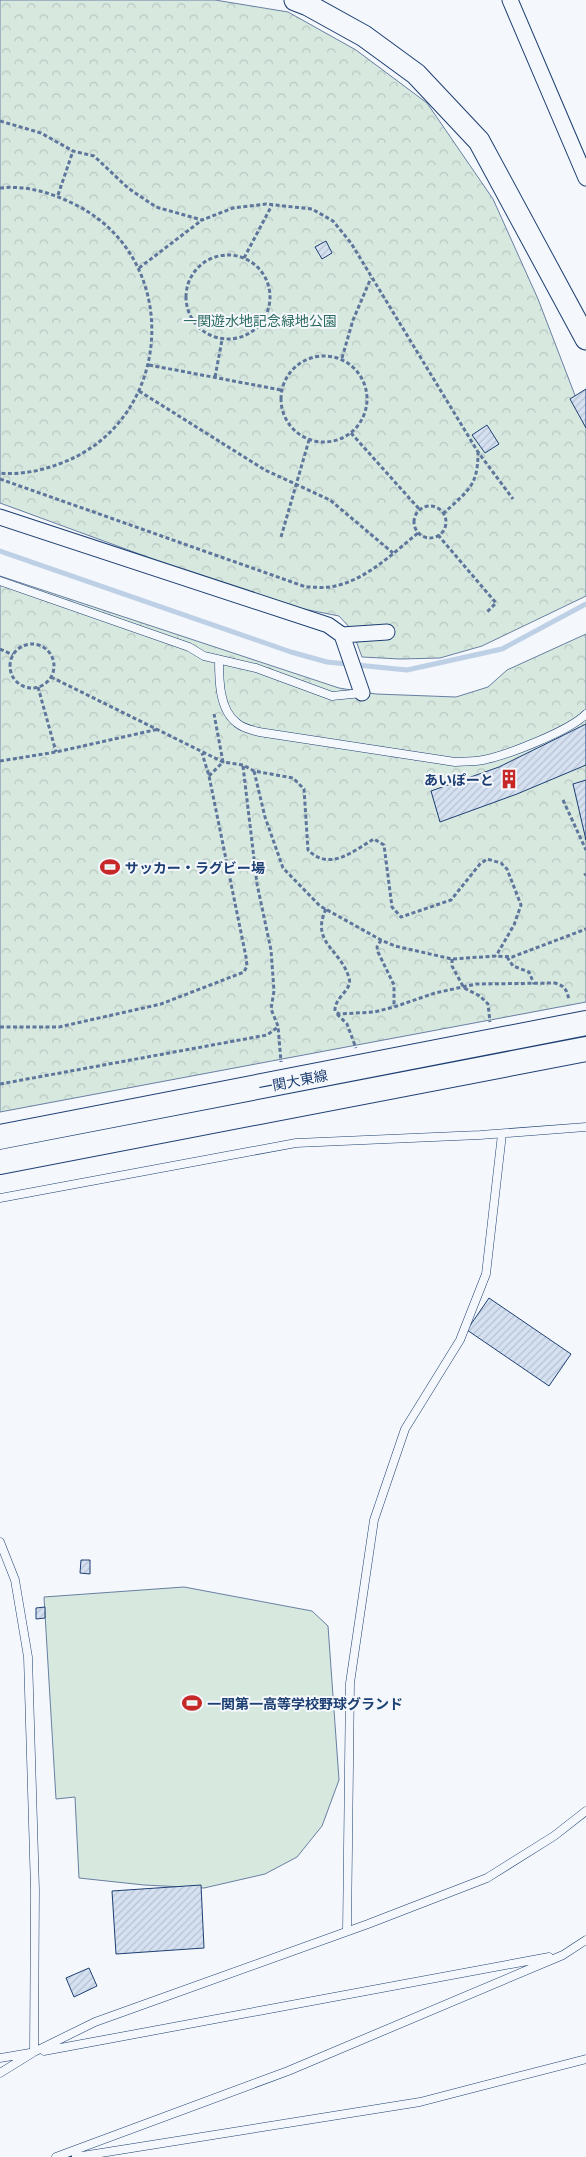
<svg xmlns="http://www.w3.org/2000/svg" width="586" height="2157" font-family="'Golos Text','Noto Sans JP',sans-serif">
<style>
.grass{fill:#d7e8df;stroke:#687fa3}
.park{fill:url(#park-crowns);stroke:#687fa3}
.lines{fill:none;stroke-linecap:round;stroke-linejoin:round}
.stream{stroke:#bed0e5;stroke-width:5}
.building{fill:url(#building-hatch);stroke:#1d3f73}
.lane-casing{stroke:#1d3f73;stroke-width:9}
.street-casing{stroke:#1d3f73;stroke-width:17}
.secondary-casing{stroke:#1d3f73;stroke-width:23}
.primary-casing{stroke:#1d3f73;stroke-width:26}
.path{stroke:#5e769c;stroke-width:3;stroke-dasharray:4 2.5;stroke-linecap:butt}
.lane{stroke:#f4f7fb;stroke-width:8}
.street{stroke:#f4f7fb;stroke-width:15}
.secondary{stroke:#f4f7fb;stroke-width:21}
.primary{stroke:#f4f7fb;stroke-width:24}
.labels{text-anchor:middle;dominant-baseline:central;stroke-width:4;stroke-linejoin:round;paint-order:stroke}
.park-label{font-size:14px;fill:#2c6c60;stroke:#f4f7fb}
.poi-label{font-size:14px;font-weight:bold;fill:#1d3f73;stroke:#f4f7fb;text-anchor:start}
.street-label{font-size:14px;fill:#1d3f73;stroke:#f4f7fb}
</style>
<defs>
<pattern id="park-crowns" width="20" height="18" patternUnits="userSpaceOnUse" patternTransform="scale(1.25)"><rect width="20" height="18" fill="#d7e8df"/><path d="M2 6a3 3 0 1 1 6 0M12 15a3 3 0 1 1 6 0" fill="none" stroke="#b8c8c3"/></pattern>
<pattern id="building-hatch" width="6" height="6" patternUnits="userSpaceOnUse" patternTransform="scale(1.25)"><rect width="6" height="6" fill="#d5e0f0"/><path d="M-1 1l2-2M0 6l6-6M5 7l2-2" fill="none" stroke="#b6c1d1"/></pattern>
</defs>
<rect width="100%" height="100%" fill="#f4f7fb"/>
<!-- grass -->
<path class="grass" d="M184,1587L312,1611L328,1626L339,1780L322,1826L297,1857L265,1874L204,1888L144,1885L79,1878L75,1797L56,1799L44,1597Z"/>
<!-- park -->
<path class="park" d="M0,0H215L288,12L356,50L427,103L493,199L538,299L586,424V596L482,646L440,658L400,659L362,657L352,630L339,616L273,603L0,503Z
M0,576L339,688L376,694L456,697L488,687L507,670L586,634V1002L0,1112Z"/>
<g class="lines">
<!-- stream -->
<path class="stream" d="M0,551L291,652L327,662L407,670L502,649L586,604"/>
</g>
<!-- building -->
<path class="building" d="M326,241L332,253L322,259L315,247Z
M586,389V428L570,399Z
M487,425L499,444L485,453L472,435Z
M586,724V765L517,794L440,822L431,791L499,767Z
M586,780V840L573,784Z
M489,1298L571,1354L549,1386L467,1330Z
M81,1560H90V1574L80,1573Z
M45,1607V1618L36,1619V1608Z
M201,1885L204,1948L116,1954L112,1891Z
M89,1968L97,1986L74,1997L66,1978Z"/>
<g class="lines">
<defs>
<path id="lane" d="M0,581L189,647L204,656L256,668L332,696L362,693
M219,660C219,679 219,710 237,723C242,728 252,730 259,732L455,762C464,761 474,762 483,760C508,755 569,731 586,714
M0,1198L296,1143L480,1135L586,1127
M0,1542L15,1580L28,1657L35,1890L34,2052
M347,1931L350,1683L374,1520L405,1429L460,1340L486,1274L502,1134
M44,2051L549,1957
M0,2058L30,2053
M0,2073L34,2052L95,2022L368,1924L487,1878L554,1836L586,1811
M56,2157L288,2071L563,1955L586,1940
M76,2157L420,2102L586,2059"/>
<path id="street" d="M510,0L586,178
M0,517L328,625L342,635L362,693
M342,635L387,632"/>
<path id="secondary" d="M295,0L308,5L364,36L416,74L479,141L586,339"/>
<path id="primary" d="M0,1137L586,1023
M0,1162L586,1049"/>
</defs>
<!-- lane casing -->
<use href="#lane" class="lane-casing"/>
<!-- street casing -->
<use href="#street" class="street-casing"/>
<!-- secondary casing -->
<use href="#secondary" class="secondary-casing"/>
<!-- primary casing -->
<use href="#primary" class="primary-casing"/>
<!-- path -->
<path class="path" d="M0,121L41,133L73,151L94,156L128,188L156,207L202,220L233,208L266,204L312,209L333,221L351,243L478,452L513,499
M0,188C27,185 52,193 76,205C185,260 174,423 59,464C40,471 20,475 0,473
M58,195L73,151
M186 297a42 42 0 1 1 84 0a42 42 0 1 1-84 0Z
M244,258L272,205
M139,268L202,220
M281 399a43 43 0 1 1 86 0a43 43 0 1 1-86 0Z
M342,358L353,320L371,278
M149,365L281,390
M215,377L222,340
M139,391L265,470L330,500L393,553
M351,433L420,510
M0,479L306,587C314,587 322,588 330,587C364,582 392,554 418,533
M414 522a16 16 0 1 1 32 0a16 16 0 1 1-32 0Z
M443,514C467,491 478,487 478,453
M438,535L496,603L486,613
M281,537L309,440
M10 666a22 22 0 1 1 44 0a22 22 0 1 1-44 0Z
M0,649L13,655
M51,677L223,762L243,765L254,771L293,778L304,789L308,850C330,872 353,851 374,839L384,845L392,907L401,917L451,900L480,864L487,859L501,863L507,869L521,905L514,925L496,956
M38,687L56,752
M0,761L56,752L159,729
M243,766L257,884L271,950L274,991L271,1009L278,1026L281,1062
M254,771L265,817L283,868L320,906L381,940L395,946L452,959L496,956L512,957L586,929
M209,776L223,762L214,714
M563,800L586,850
M584,875L586,874
M326,909C310,943 341,949 349,978C353,990 334,997 335,1011L339,1014L374,1012L394,1007L435,993L476,984L555,983C565,986 567,990 569,1000
M381,940L377,947L378,952L394,985V1007
M507,957L513,966L529,972L534,984
M452,959V966L464,988L480,996L488,1004L490,1022
M337,1014L347,1024L356,1048
M0,1027H59L161,1004L244,972L247,966L246,957L209,776L202,753
M0,1084L267,1035L278,1027"/>
<!-- lane -->
<use href="#lane" class="lane"/>
<!-- street -->
<use href="#street" class="street"/>
<!-- secondary -->
<use href="#secondary" class="secondary"/>
<!-- primary -->
<use href="#primary" class="primary"/>
</g>
<!-- icons -->
<defs>
<symbol id="building-bare" viewBox="-9 -9 18 18"><path d="M-4-6H4V6H1V3H-1V6H-4ZM-2.5-4.3h1.7v1.8h-1.7ZM.8-4.3h1.7v1.8H.8ZM-2.5-1h1.7V.8h-1.7ZM.8-1h1.7V.8H.8Z" fill="#c62828" stroke="#f4f7fb" stroke-width="2.5" paint-order="stroke"/></symbol>
<symbol id="stadium-bare" viewBox="-9 -9 18 18"><path d="M0-5a6.5 5 0 1 0 0 10a6.5 5 0 1 0 0-10ZM-3.5-1.8h7v3.6h-7Z" fill="#c62828" stroke="#f4f7fb" stroke-width="2.5" paint-order="stroke"/></symbol>
</defs>
<g fill-rule="evenodd">
<use href="#building-bare" x="495" y="765" width="28" height="28"/>
<use href="#stadium-bare" x="96" y="853" width="28" height="28"/>
<use href="#stadium-bare" x="178" y="1689" width="28" height="28"/>
</g>
<g class="labels">
<!-- park labels -->
<g class="park-label">
<text x="260" y="320">一関遊水地記念緑地公園</text>
</g>
<!-- poi labels -->
<g class="poi-label">
<text x="494" y="779" text-anchor="end">あいぽーと</text>
<text x="125" y="867">サッカー・ラグビー場</text>
<text x="207" y="1703">一関第一高等学校野球グランド</text>
</g>
<!-- street labels -->
<g class="street-label">
<text transform="translate(293 1081) rotate(-11)">一関大東線</text>
</g>
</g>
</svg>
